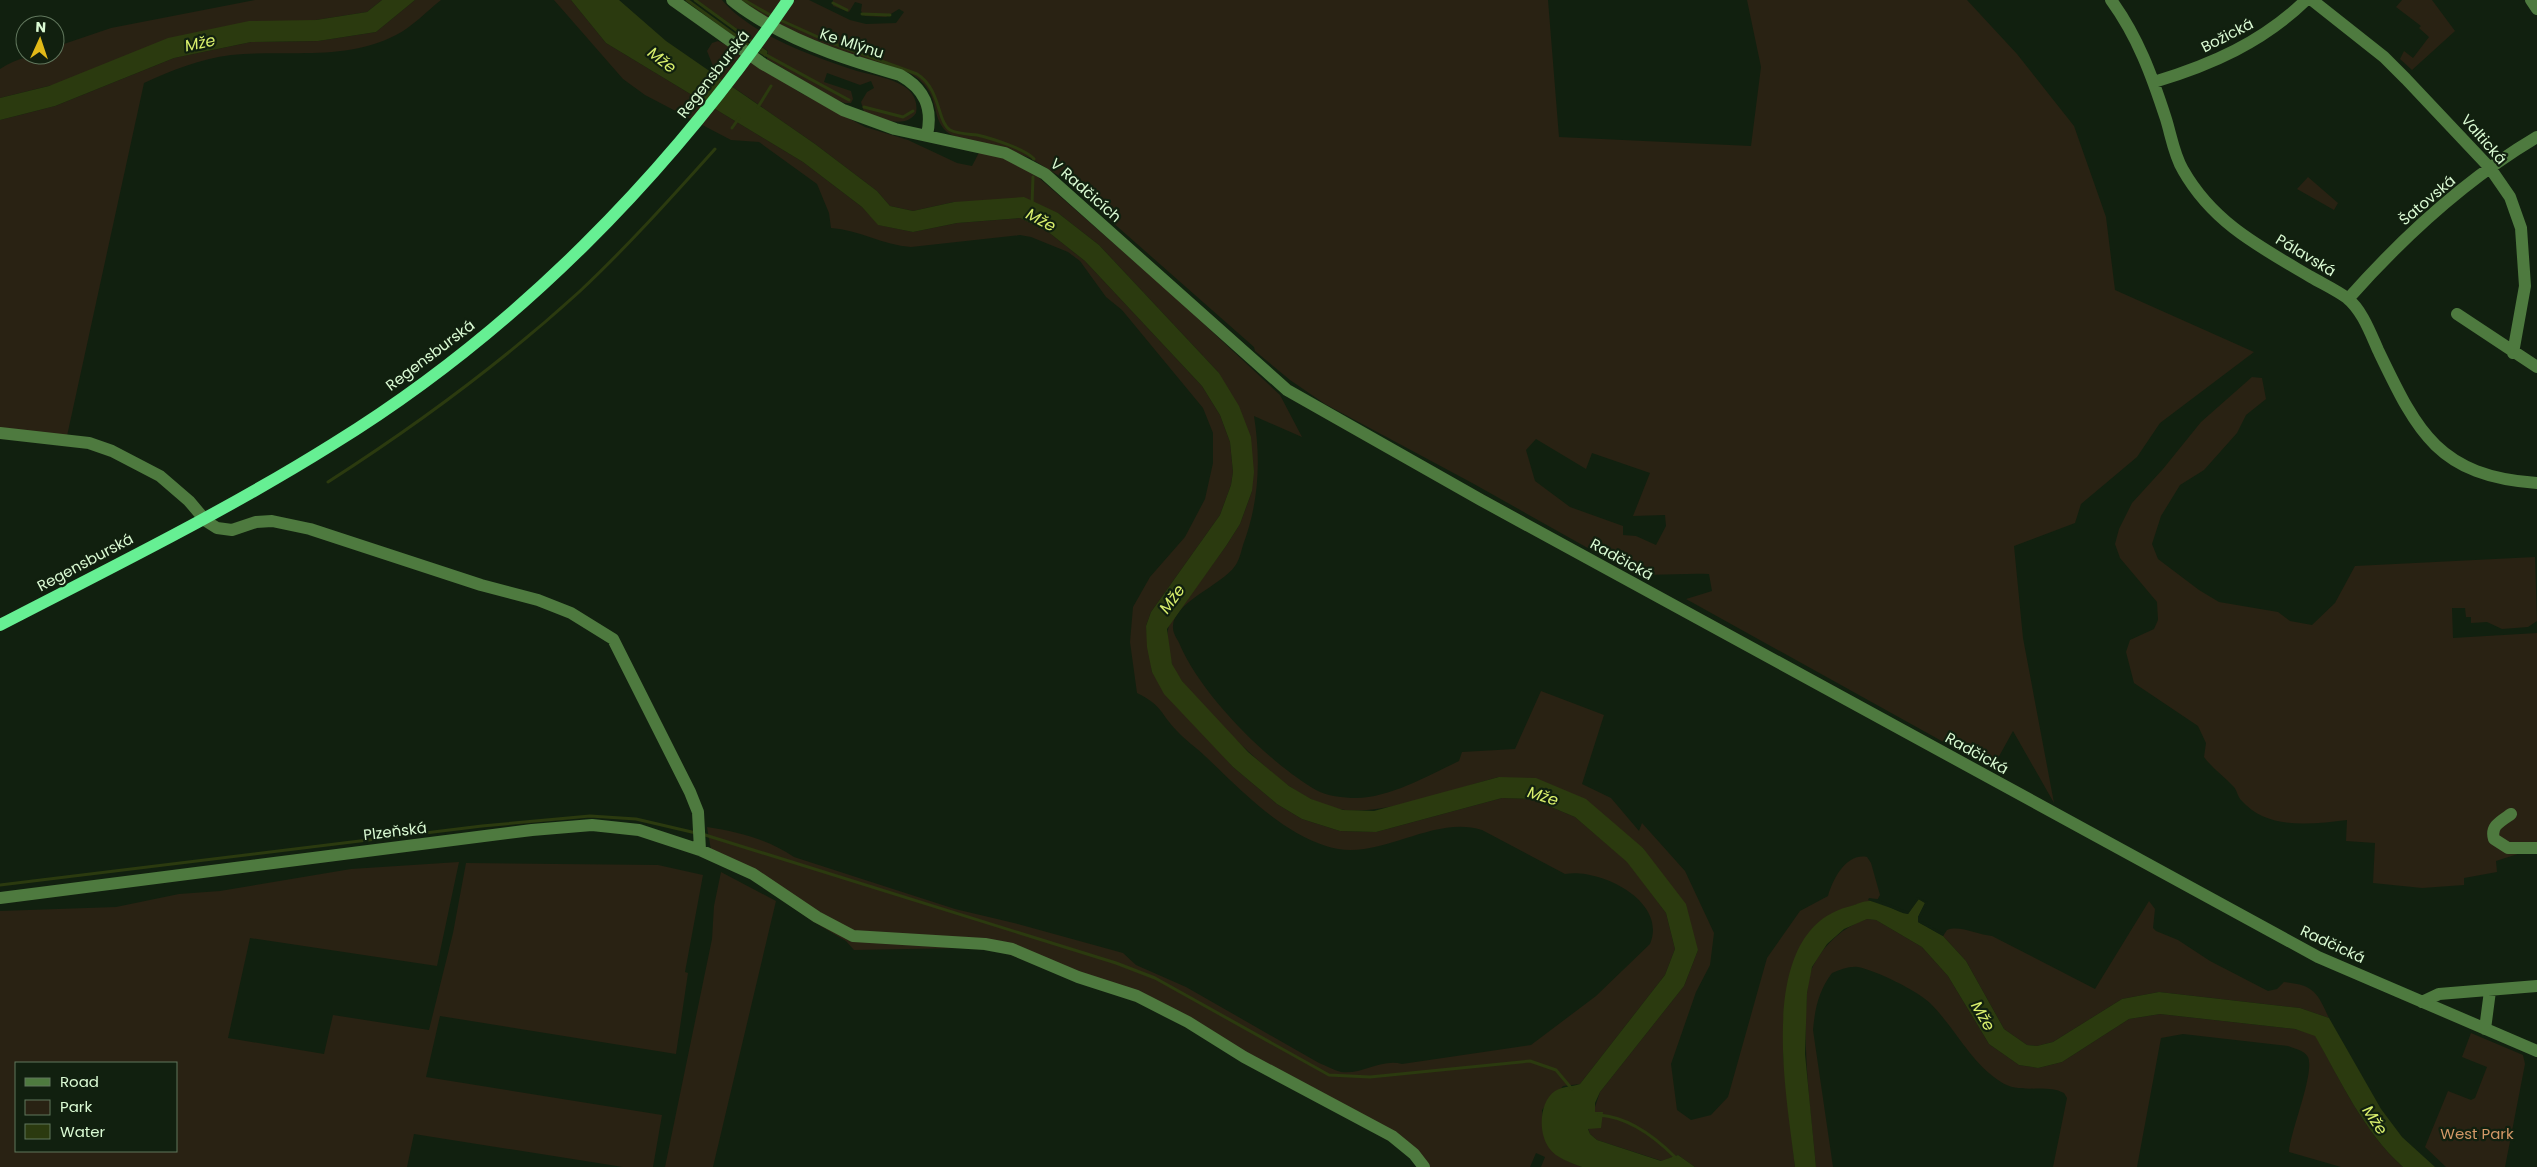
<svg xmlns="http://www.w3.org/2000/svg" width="2537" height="1167" font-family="Poppins,sans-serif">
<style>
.green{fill:#292213;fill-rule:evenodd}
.water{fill:#2b3a0f}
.pier{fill:#11200f}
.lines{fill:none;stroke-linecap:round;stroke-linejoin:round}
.stream{stroke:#2b3a0f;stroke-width:3}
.minor{stroke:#4e7a3f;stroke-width:12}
.major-bridge{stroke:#66ef93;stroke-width:12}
.labels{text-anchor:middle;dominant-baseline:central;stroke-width:4.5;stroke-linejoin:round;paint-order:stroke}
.street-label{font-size:15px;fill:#dafad3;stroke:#11200f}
.park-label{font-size:15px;fill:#d29867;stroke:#11200f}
.water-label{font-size:16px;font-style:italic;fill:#d9ef6c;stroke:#11200f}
</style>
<rect width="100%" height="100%" fill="#11200f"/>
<!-- green -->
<path class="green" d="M255,0H382L367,12L316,20L0,98V69C18,57 34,55 55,55V47L111,28Z
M415,0H441C427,11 412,27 396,35C344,62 286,49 231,55C200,59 172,70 144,83L67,436L0,429V120L55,106L174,58L251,42L318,41L376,32Z
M554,0H571L606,43L803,162L862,207L879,225L913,232L957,223L1020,218L1047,231L1085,261L1202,386L1220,415L1230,442L1233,472L1231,485L1220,515L1151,612L1146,626L1152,672L1233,767L1277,804L1302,819L1340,831L1376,832L1502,798L1532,799L1575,817L1628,862L1666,913L1675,949L1665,975L1580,1084L1563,1086L1542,1110C1544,1144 1549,1155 1582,1167H1541L1545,1157L1536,1153L1530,1167H1419L1399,1146L1170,1014L997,950L963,948L854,950L846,941L812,921L711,850L707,827C739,832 767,839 794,857L955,909L1014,923L1123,953L1136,965L1186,987L1319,1063C1325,1065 1333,1070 1341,1072C1362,1075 1382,1058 1402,1064L1531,1045L1596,996L1650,944C1668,901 1600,868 1565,874L1482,830C1431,814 1378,864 1326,846C1278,830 1242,791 1205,756C1197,748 1185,740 1177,731C1159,712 1163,706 1137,693L1130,642L1133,607L1150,577L1185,537L1205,499L1213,463V433L1203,408L1122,310L1106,297L1080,261L1068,252L1031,237L1020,235L911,247C883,245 859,230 831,228L829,213L817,184L759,142L731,140L645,95L623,79Z
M697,0H722C751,35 815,57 857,71C872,75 892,78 905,87C914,93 918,103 916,113C905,130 878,118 864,112L861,102L867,92L874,88L871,81L860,85L827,73L824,82L851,91L853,99L851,103H845L836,100L767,59L768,51Z
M741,0H809L850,20L866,24L896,23L904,12L899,9L886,17L865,16L861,11L862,4L855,2L849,12L833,6V0H1548L1559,137L1751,146L1761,67L1747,0H1967L2017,54L2074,126L2106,217L2115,290L2254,352L2160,423L2137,457L2081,504L2075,523L2014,546L2023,638L2054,803L2013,731L1992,769L1686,599L1712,591L1709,574C1683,573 1660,576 1634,574L1474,484L1325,404L1290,380L1255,351L1254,347L1061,177L1030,158L1006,149L1176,298L1280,395L1302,437L1254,416C1261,461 1259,502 1243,545C1241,552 1239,561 1235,566C1221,586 1171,603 1173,628C1173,634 1178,640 1180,645C1202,696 1268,762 1316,790C1326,796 1344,798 1356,798C1389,798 1430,775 1459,761L1462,752L1515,749L1541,691L1604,715L1582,784L1611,798L1639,831L1642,823L1685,871L1714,933L1710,965L1696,992L1671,1064L1677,1110L1691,1120L1711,1115L1728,1097L1767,958L1800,911L1828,896C1833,879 1846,853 1867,857L1871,863L1880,895L1876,902C1854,899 1829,919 1811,930L1783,1054L1795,1167H1695L1678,1155L1662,1161L1597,1140L1590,1134L1588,1128L1600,1092L1684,986L1698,950L1643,848L1499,777C1457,788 1386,815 1345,810C1326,808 1305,797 1289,786C1264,768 1181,691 1172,664C1168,652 1165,635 1170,623L1226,546L1240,524L1252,491L1219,373L1099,245L1058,213L954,202L913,211L890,206L877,191L815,144L717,76L707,51L712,43L718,41L734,49L799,92L865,127L908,140L957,163L972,166L984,143C973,140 955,139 947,132C928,115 944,92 908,72L823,47L766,17ZM1536,439L1586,469L1592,453L1650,473L1633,516L1665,515L1666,526L1656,545L1636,536L1623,535V526L1570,507L1535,481L1526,450Z
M2402,0H2432L2455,31L2412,70L2400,59L2404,51L2413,58L2429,37L2419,28L2421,26L2396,7Z
M2308,177L2338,203L2334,210L2297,189Z
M2252,377L2262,378L2266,399L2246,415L2237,433L2204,470L2180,485L2161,516L2152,544L2158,559L2199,590L2219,602L2278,612L2290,621L2312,625L2335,603L2355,566L2535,557L2537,621L2528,627L2502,629L2487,622L2471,623V617H2466L2465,608H2452L2453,638L2537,633V843L2527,851L2496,861L2497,872L2464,878V885L2422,888L2373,883L2375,843L2346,841L2347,820C2312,824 2268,831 2241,800C2238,797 2237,791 2234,787C2224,776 2213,769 2204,757L2206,743L2198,726L2134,683L2126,652L2130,640L2154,629L2158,620L2157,602L2120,558L2115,544L2119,529L2132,503L2163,469L2201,422Z
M459,862L437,966L250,938L228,1038L324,1054L333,1015L429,1030L453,933L466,863L658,865L703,875L685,972L688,973L676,1054L440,1016L426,1077L662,1115L653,1167H623L414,1134L407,1167H0V911L116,907L179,894L220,891L351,869ZM16,1063H176V1151H16Z
M721,872L776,901L713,1167H665L712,939L714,906Z
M2149,901L2155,909L2153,928L2156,931L2178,940L2210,961L2268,991L2277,989L2284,982C2314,985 2317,992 2329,1018L2300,1008L2159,992L2122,999L2053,1042L2037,1046L2027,1045L2004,1029L1966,961L1943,936L1947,930C1960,925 1978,935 1992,936L2095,989Z
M1867,919L1876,920L1922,947L1948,976L1989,1044L2019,1065L2038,1068L2062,1062L2129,1019L2160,1014L2295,1029L2315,1035C2341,1081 2363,1131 2403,1167H2341L2289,1152C2290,1131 2315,1074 2308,1057C2304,1050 2295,1049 2288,1046L2183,1034L2161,1038L2137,1167H2053L2067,1098L2064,1093C2044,1083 2021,1095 2001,1082C1970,1062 1956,1029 1930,1003C1918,991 1875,970 1858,967C1849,966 1840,970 1832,973C1819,990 1815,1008 1813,1030L1833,1167H1816C1811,1115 1804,1063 1806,1011C1807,996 1807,978 1813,966C1825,943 1843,927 1867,919Z
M2471,1033L2523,1055L2525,1064L2505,1167H2446L2425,1147L2448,1091L2471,1100L2475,1098L2487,1067L2462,1057Z"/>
<!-- water -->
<path class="water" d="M382,0H415L376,32L318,41L251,42L174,58L55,106L0,120V98L49,86L168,38L249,21L316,20L367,12Z
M571,0H619L666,41L815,144L877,191L890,206L913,211L954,202L1024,197L1058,213L1099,245L1219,373L1239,406L1251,437L1254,472L1252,491L1240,524L1226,546L1167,629L1172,664L1182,681L1248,752L1289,786L1311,799L1343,810L1374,811L1499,777L1536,778L1586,799L1643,848L1686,904L1698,950L1684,986L1600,1092L1595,1103V1112H1603L1601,1128L1588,1129L1590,1134L1597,1140L1661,1161L1678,1155L1695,1167H1582C1571,1163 1556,1158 1549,1148C1538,1133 1539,1102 1555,1091C1563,1086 1571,1087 1580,1084L1665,975L1675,949L1666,913L1627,862L1575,817L1532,799L1502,798L1376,832L1340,831L1302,819L1277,804L1233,767L1164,694L1152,672L1147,647L1146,626L1151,612L1220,515L1231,485L1233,472L1230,442L1220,415L1202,386L1085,261L1047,231L1020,218L957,223L913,232L878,225L862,207L803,162L606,43Z
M1918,899L1925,903L1918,917V922L1943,936L1966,961L2004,1029L2027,1045L2037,1046L2053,1042L2122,999L2159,992L2300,1008L2329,1018L2381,1109L2402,1137L2435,1167H2403C2363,1131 2341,1081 2315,1036L2295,1029L2160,1014L2129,1019L2062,1062L2038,1068L2019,1065L1989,1044L1948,976L1922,947L1876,920L1867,919L1844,929L1827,944L1812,967L1807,993L1805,1054L1816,1167H1795C1787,1095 1753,929 1851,906C1857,904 1864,901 1869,901C1884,900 1895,913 1908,914Z"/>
<!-- pier -->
<path class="pier" d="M1917,897L1928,902L1920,920L1944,934L1943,936L1918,922V917L1925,903L1919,899L1908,914L1868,900L1869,898L1877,899L1908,912Z"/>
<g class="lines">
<!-- stream -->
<path class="stream" d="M687,0L750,46
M695,0L754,43
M744,0L772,16
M833,3L847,10
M862,14L890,15
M778,19L829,42L917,74C941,89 937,122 950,130C958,134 969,134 977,135C990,138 1026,149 1034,159
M759,47L766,52L765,55
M755,49L849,100
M758,107L771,86
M864,107L903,117L913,111
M732,128L739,118
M1032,204L1033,177
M328,482C417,425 501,363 579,292C627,247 671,198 715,149
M702,834L1116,963L1155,978L1329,1075L1370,1077L1530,1061L1556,1070L1572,1089
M0,885L482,826L590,816L636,819L696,833
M1599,1115C1629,1117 1655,1137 1675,1157"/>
<!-- minor -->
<path class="minor" d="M673,0L763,64L843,110L895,129L1005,153L1045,174L1287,390L1481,500L2318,957L2537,1051
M732,0C742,9 753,15 764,22C807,47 852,61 900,75C925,89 933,108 927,135
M2111,0C2138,37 2152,76 2166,119C2171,135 2174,155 2183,170C2213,223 2260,247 2311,277C2323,284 2336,290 2347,298C2362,310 2370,332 2378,350C2417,431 2437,476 2537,483
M2312,0L2384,57L2406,79L2490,168L2510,197L2521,228L2525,286L2513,353
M2531,0L2537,9
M2154,82C2211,65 2263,42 2306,0
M2348,299C2403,237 2466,179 2537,137
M2457,314L2537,367
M0,433L89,443L112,451L160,476L189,501L206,521L217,528L232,530L256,522L272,521L310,529L481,585L538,600L571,613L613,639L690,792L698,812L700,850
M2511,814C2501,821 2490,826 2494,839L2508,848H2537
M0,898L532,830L592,825L639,830L700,850L753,874L817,917L853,936L985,944L1012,949L1078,977L1137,996L1188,1022L1244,1057L1392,1136L1414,1154L1424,1167
M2422,1002L2439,994L2537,986
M2485,1029L2490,991"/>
<!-- major-bridge -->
<path class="major-bridge" d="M0,625C112,567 226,511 333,444C515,332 668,175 788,0"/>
</g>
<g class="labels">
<!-- street labels -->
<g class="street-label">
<text transform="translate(2227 35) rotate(-27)">Božická</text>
<text transform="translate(852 43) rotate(18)">Ke Mlýnu</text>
<text transform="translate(713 74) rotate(-52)">Regensburská</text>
<text transform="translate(2484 139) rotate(49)">Valtická</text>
<text transform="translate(1086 190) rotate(41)">V Radčicích</text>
<text transform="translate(2427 200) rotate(-40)">Šatovská</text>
<text transform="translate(2306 255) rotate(31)">Pálavská</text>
<text transform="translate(430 355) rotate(-37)">Regensburská</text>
<text transform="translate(1622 559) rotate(29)">Radčická</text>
<text transform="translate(85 562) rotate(-28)">Regensburská</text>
<text transform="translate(1977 753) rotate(29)">Radčická</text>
<text transform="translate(395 831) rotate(-7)">Plzeňská</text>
<text transform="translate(2333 944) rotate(25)">Radčická</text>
</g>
<!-- park labels -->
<g class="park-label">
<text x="2477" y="1133">West Park</text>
</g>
<!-- water labels -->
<g class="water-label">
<text transform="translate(200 43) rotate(-12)">Mže</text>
<text transform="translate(662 60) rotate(38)">Mže</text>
<text transform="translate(1041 220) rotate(28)">Mže</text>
<text transform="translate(1172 599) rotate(-54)">Mže</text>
<text transform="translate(1543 796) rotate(17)">Mže</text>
<text transform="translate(1983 1016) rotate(60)">Mže</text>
<text transform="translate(2375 1120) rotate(56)">Mže</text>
</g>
</g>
<!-- legend -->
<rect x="15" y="1062" width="162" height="90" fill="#11200f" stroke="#61775d"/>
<rect x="25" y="1078" width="25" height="8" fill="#4e7a3f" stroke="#61775d"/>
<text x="60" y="1087" font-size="15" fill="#dafad3">Road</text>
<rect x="25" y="1100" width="25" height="15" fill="#292213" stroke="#61775d"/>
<text x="60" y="1112" font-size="15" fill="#dafad3">Park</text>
<rect x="25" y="1124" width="25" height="15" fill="#2b3a0f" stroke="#61775d"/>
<text x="60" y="1137" font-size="15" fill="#dafad3">Water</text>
<!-- north arrow -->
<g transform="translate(40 40) rotate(3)"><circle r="24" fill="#11200f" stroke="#61775d"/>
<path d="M0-4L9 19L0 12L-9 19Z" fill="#e1ba18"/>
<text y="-8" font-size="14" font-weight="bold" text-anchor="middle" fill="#dafad3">N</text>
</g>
</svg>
